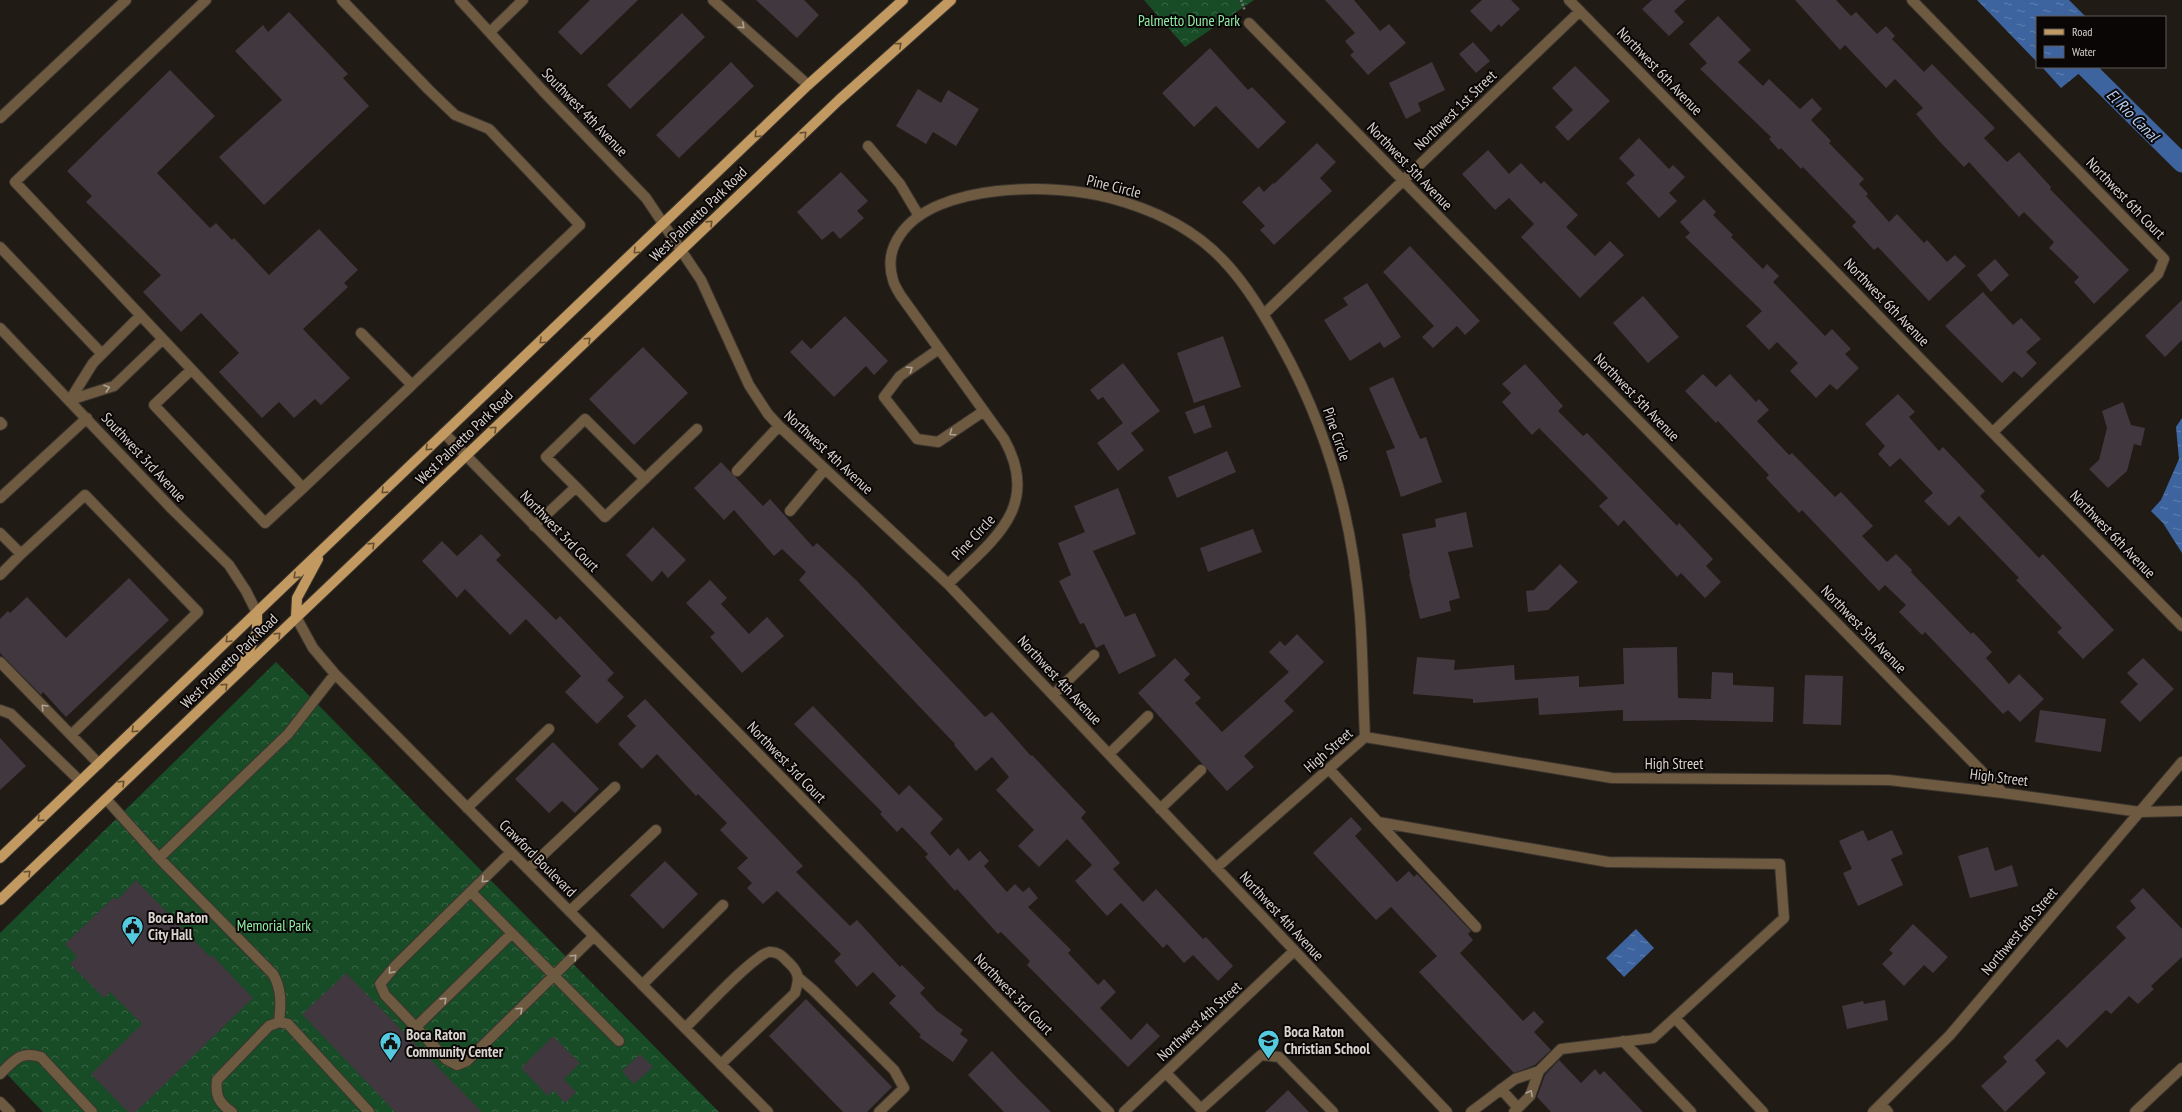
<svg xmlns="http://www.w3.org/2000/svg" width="2182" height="1112" font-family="'PT Sans Narrow',sans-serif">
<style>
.forest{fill:url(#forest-crowns)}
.water{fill:url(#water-ripples)}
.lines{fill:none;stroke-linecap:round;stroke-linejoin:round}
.canal{stroke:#3e649f;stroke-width:19}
.building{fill:#40383e}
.minor-casing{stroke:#3b352f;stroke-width:12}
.major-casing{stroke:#3b352f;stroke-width:12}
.path{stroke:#7a7570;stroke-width:2.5;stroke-dasharray:2 2;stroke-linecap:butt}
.minor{stroke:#6e5a40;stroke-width:10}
.major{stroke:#c29960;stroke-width:10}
.oneway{stroke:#aea396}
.oneway2{stroke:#665032}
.labels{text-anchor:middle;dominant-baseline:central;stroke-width:4;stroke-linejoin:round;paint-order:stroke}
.park-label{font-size:15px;fill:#90eea6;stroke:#090605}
.street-label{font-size:15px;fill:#d8d3cf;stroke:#090605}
.poi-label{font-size:15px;font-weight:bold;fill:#d8d3cf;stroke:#090605;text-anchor:start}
.water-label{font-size:16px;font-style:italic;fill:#b8cef1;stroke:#090605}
</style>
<defs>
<pattern id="forest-crowns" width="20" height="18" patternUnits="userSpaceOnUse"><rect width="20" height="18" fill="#174c27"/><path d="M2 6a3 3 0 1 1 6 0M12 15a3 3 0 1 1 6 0" fill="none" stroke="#386545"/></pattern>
<pattern id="water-ripples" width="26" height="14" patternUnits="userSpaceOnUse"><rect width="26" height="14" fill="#3e649f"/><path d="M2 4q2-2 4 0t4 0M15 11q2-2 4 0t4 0" fill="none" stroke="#6280af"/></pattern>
</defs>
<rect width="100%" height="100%" fill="#211b15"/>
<!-- forest -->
<path class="forest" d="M1144,0H1254L1185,47Z
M276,662L719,1112H43L0,1067V933Z"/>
<!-- water -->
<path class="water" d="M1977,0H2069L2086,17H2037V62Z
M2042,67H2087L2061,88Z
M2182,418V553L2163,523L2151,511L2161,500L2179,459L2176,427Z
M1636,929L1654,948L1624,977L1606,958Z"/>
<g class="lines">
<!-- canal -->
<path class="canal" d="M2085,67L2182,163"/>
</g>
<!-- building -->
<path class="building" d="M590,0H638L581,55L558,32Z
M756,0H804L819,15L797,38Z
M1325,0H1354L1380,31L1389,24L1406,43L1368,75L1350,55L1354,52L1345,41L1355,33Z
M1482,0H1511L1520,9L1501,27L1499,24L1491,32L1470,11Z
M1652,0H1686L1674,11L1684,22L1669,36L1642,9Z
M1795,0H1836L1851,16L1856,12L1877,34L1886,26L1895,36L1892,39L1924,72L1932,64L1995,128L1984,138L2007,162L2019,152L2051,187L2050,189L2129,270L2094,304L2074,282L2079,277L2049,248L2054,242L2024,212L2019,217L1969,162L1964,167L1940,142L1916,114L1923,108L1895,79L1886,88L1845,45L1840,50Z
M289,12L348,74L343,78L369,106L264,205L219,157L282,100L235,51L263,25L268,32Z
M682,13L705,37L630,109L607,85Z
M1718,16L1751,50L1738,62L1763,86L1769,79L1800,109L1812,98L1822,109L1811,120L1831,141L1829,143L1864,179L1859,184L1868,194L1866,196L1889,222L1897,214L1924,243L1927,240L1947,262L1955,255L1966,266L1929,301L1878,247L1874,250L1852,226L1856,222L1803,167L1801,169L1781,148L1779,150L1769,139L1771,137L1700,69L1707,63L1689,44Z
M1473,42L1490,61L1476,73L1459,54Z
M1210,48L1248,90L1252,87L1286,122L1258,149L1216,106L1194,127L1162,93Z
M731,62L754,86L679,158L656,135Z
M1432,62L1445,90L1418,103L1421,111L1406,119L1389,83Z
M1575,66L1610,101L1568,141L1555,127L1573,110L1552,88Z
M170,70L215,116L157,173L210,228L216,223L232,240L234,238L269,275L319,229L358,270L344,283L348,287L303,329L350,378L321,405L315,399L294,418L279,402L262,418L219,372L239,353L201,313L181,332L143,292L161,275L86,202L92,196L67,171Z
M918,89L941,103L948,90L979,109L956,146L933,132L926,144L896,126Z
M1639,138L1669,169L1673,165L1685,177L1669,193L1677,201L1659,218L1626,183L1635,175L1619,158Z
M1317,143L1336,162L1320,178L1332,191L1274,245L1260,230L1265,226L1242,202L1259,186L1264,192L1273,183L1274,184Z
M1488,150L1509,174L1521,163L1541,184L1544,181L1578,215L1566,227L1595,256L1610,241L1624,255L1580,298L1521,237L1534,224L1509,198L1495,210L1462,174Z
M841,172L868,201L857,211L864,218L840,239L833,231L822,240L797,212Z
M1704,199L1716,212L1713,215L1733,235L1731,237L1763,269L1767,264L1779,276L1773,282L1825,336L1832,329L1851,349L1845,354L1859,368L1837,390L1830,384L1816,398L1790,371L1798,363L1777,342L1769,350L1746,326L1762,311L1685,237L1690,233L1680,222Z
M1410,246L1480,321L1465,335L1457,326L1433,348L1422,337L1434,326L1383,272Z
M1995,259L2009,275L1991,292L1977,275Z
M1367,283L1401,337L1384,348L1380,342L1350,361L1324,320L1348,305L1343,298Z
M1983,292L2013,325L2021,318L2041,339L2026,352L2037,363L2022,378L2014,371L2002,383L1945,326Z
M1643,296L1679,337L1648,363L1613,323Z
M2182,300V340L2165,357L2145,336Z
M845,316L888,361L874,375L866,366L834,397L790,352L802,340L811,349Z
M1223,336L1241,387L1194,403L1177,353Z
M643,347L688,393L634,445L589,399Z
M1123,363L1160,411L1131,433L1144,450L1118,471L1097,443L1123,423L1103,397L1098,400L1090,390Z
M1525,364L1563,406L1558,411L1583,436L1587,433L1677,526L1679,523L1713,559L1706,566L1721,582L1705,598L1681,573L1677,577L1624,520L1618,526L1599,506L1608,498L1539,428L1532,435L1502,402L1511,393L1502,384Z
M1703,374L1716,387L1730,374L1756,402L1759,399L1769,410L1757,421L1789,455L1792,453L1835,497L1841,492L1873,526L1862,536L1887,562L1896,554L1912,570L1911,572L1971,634L1973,632L1992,652L1986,658L2009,684L2019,674L2044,699L2020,722L2008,710L2003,714L1925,632L1922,635L1899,612L1906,605L1885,585L1879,591L1802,510L1799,513L1766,478L1769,475L1718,421L1716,423L1685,391Z
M1393,377L1420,439L1426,437L1442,482L1401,497L1386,451L1395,448L1369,388Z
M1898,394L1915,412L1909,417L1939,451L1943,447L1985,491L1980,496L2039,558L2043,554L2114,630L2083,659L2057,632L2062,628L2016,580L2019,578L1959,516L1949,526L1924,501L1933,493L1900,458L1890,467L1878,454L1885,446L1865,424Z
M2123,402L2131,425L2145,428L2141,446L2134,444L2127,471L2108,488L2089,469L2099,460L2107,428L2102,411Z
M1204,405L1212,427L1194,434L1185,412Z
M1227,451L1236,472L1177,498L1168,477Z
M721,462L763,506L770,499L813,547L817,543L857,581L985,717L992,712L1031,756L1032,755L1086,812L1081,818L1120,863L1113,869L1143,902L1156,889L1203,939L1206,937L1233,966L1218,981L1193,955L1184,963L1167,944L1163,948L1121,903L1107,916L1075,881L1092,865L1067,839L1039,867L1018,846L1034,830L996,790L1009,777L992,757L976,771L954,745L955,744L799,580L806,572L782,549L774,556L734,510L724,520L694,488Z
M1118,488L1136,534L1093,551L1125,617L1135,613L1156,656L1119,674L1104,644L1096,648L1084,623L1080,624L1059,581L1071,575L1058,543L1085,532L1074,506Z
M1466,512L1473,547L1448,552L1460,598L1449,601L1451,611L1420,619L1409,574H1410L1402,534L1436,527L1435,519Z
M653,527L686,560L668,578L662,571L652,582L626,555Z
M1253,529L1262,552L1208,572L1200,548Z
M481,534L501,555L496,560L556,620L560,616L614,673L607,680L624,697L597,724L565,692L581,676L526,619L510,635L465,589L457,598L422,561L442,541L457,556Z
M1560,564L1578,582L1548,610L1528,612L1526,591L1534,590Z
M129,578L169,620L66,717L43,692L41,695L0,653V619L8,611L10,613L27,597L66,638Z
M710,580L727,598L721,604L749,634L767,617L784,636L742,673L710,637L715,633L686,603Z
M1297,634L1324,662L1284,701L1294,711L1244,756L1254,767L1227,791L1138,693L1175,658L1190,674L1184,680L1201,698L1195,703L1222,732L1289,672L1269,652L1280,641L1285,646Z
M1677,647L1678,698L1711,699L1712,672L1733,673V685L1774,687L1773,722L1689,720L1623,721V710L1539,715L1538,698L1473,703V699L1413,694L1417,657L1455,660L1454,670L1514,665L1515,680L1579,676V687L1624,684L1623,648Z
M2143,658L2174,689L2140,722L2120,702L2138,684L2127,673Z
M1805,675L1843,676L1841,725L1803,724Z
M645,699L803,866L796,872L850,926L857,920L900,967L902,965L925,988L920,993L937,1011L963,1030L960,1034L968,1040L953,1062L919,1037L921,1035L889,1003L896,996L873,972L857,987L834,961L841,954L777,891L763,904L747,888L752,883L737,868L748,858L720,830L727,823L698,794L696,796L657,754L642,769L618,744L636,726L627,716Z
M813,706L899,795L909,785L943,819L930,833L950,856L958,848L969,861L980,851L989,861L984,866L1007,892L1015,884L1023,892L1029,887L1038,898L1028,907L1071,950L1068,953L1098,985L1104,979L1116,992L1100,1008L1131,1040L1147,1023L1160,1036L1128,1067L1027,965L1030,961L1001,932L998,934L957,889L955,891L925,857L928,854L902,827L897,832L880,814L882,812L794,724Z
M2040,710L2106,719L2101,752L2035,742Z
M0,738L26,766L0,790Z
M553,742L599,789L575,813L562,801L549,813L515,779Z
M1351,817L1362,829L1355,836L1397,882L1409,871L1414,877L1417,874L1471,931L1468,934L1473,940L1460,953L1523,1021L1534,1011L1544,1022L1534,1032L1551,1050L1535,1065L1514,1073L1419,972L1437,956L1391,907L1376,920L1313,853Z
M1863,830L1868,841L1892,830L1903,854L1891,859L1903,885L1858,906L1843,873L1852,869L1839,841Z
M1988,847L1995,871L2012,865L2018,886L1970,898L1958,856Z
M665,861L698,894L663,929L630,895Z
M136,880L210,957L212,955L253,998L136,1112H128L91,1074L142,1024L110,992L104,998L70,964L77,957L65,944L114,897L117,900Z
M2143,888L2182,929V957L2151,986L2154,989L2138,1004L2129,996L2111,1014L2106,1010L2067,1048L2058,1039L2035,1060L2046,1073L2005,1112L1981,1086L2007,1062L2003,1057L2126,938L2116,927L2136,908L2130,901Z
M1913,924L1948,957L1933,973L1924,965L1904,986L1882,964L1893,953L1889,950Z
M346,973L482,1112H395L302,1014Z
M806,999L892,1087L867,1112H843L769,1036Z
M1885,1000L1888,1020L1847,1029L1842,1006L1863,1001L1864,1004Z
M553,1036L580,1063L564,1079L576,1092L565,1103L553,1090L548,1096L521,1068Z
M992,1051L1017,1078L1051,1112H1004L968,1075Z
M640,1054L653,1067L634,1084L622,1071Z
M1559,1060L1581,1083L1595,1069L1600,1075L1604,1071L1643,1112H1551L1537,1097L1545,1075Z
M1288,1090L1309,1112H1265Z"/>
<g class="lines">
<defs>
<path id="minor" d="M342,0L429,90L455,115L489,129L580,225L412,385
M460,0L543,91L646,198L701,280L749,385L768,414L779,426L948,584L1447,1112
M713,0L808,85
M1569,0L2182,626
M1912,0L2164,259L2158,274L1993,432
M1249,23L2003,793
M491,31L523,0
M0,118L126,0
M868,146L900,184L919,216
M0,247L102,354
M1264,314L1580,11
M0,328L172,509L229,565L246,591L257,613
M939,349L900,376L884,397L917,439L938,442L984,411
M191,370L154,405L265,523L303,488L15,182L206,0
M70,400L114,386L162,340
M70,400L93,363L140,316
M0,422L2,424L0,425
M444,433L1109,1112
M737,471L779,426
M576,487L546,457L585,419L645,479
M303,488L412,385L361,333
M0,498L87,418
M790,511L825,469
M534,526L576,487L605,517L697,429
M0,533L21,554L85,495L198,612L71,735L99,764
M0,575L21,554
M948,584C993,540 1042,507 1004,439L901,296C898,291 894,285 893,280C888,264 891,248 900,235C935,182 1055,183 1110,198C1152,209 1193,228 1223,260C1247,285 1264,315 1281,345C1327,428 1353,521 1360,616C1363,656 1363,697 1365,737
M296,617L313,648L335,674L768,1112
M0,662L71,735
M1053,695L1094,655
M0,710L11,714L80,781
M1109,754L1148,716
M1329,769L1378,822L1608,862L1780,864L1784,918L1653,1038L1561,1049L1539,1071L1530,1096L1514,1112
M106,799L159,858L273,974C282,990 281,1004 279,1022
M467,808L549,729
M1160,809L1201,770
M1378,822L1476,927
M511,852L396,965L380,984L385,995L446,1059L457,1065L467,1061L594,936
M159,858L288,734L335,674
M1216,868L1365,737L1612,778L1889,780L2003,793L2140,812L2182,811
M528,869L615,787
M471,892L619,1041
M570,911L656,830
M799,978L813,990L894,1070L904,1088L879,1112
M642,985L723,905
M1675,1018L1763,1112
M416,1027L511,934
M685,1028C700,1014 752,956 769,952C778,951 783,957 789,963C800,973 799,980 795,993L721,1064
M1623,1041L1691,1112
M1166,1073L1201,1109L1261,1055L1279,1057L1333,1112
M0,1074C14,1061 20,1050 41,1057L92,1112
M1501,1089L1518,1108
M0,1102L10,1112
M1881,1104L1888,1112
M232,1112C219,1103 215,1096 217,1080L269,1026L279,1022L288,1024L369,1112
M1124,1112L1294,951
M1471,1112L1515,1079L1539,1071
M1873,1112L1950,1035L2182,762
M2135,1112L2182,1068"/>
<path id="major" d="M296,617L297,598L318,559
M242,666L257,632V613
M0,858L808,85L903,0
M0,900L839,100L951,0"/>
</defs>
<!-- minor casing -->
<use href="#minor" class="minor-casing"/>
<!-- major casing -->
<use href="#major" class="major-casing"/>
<!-- path -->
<path class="path" d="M1241,0L1245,11"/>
<!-- minor -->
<use href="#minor" class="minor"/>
<!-- major -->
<use href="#major" class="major"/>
</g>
<!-- one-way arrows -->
<defs><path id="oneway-chevron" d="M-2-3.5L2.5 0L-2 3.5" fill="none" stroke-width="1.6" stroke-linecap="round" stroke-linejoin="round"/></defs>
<g class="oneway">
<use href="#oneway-chevron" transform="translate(742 26) rotate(42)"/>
<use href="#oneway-chevron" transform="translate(910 369) rotate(-34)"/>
<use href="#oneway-chevron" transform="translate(107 388) rotate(-18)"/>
<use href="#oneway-chevron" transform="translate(952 433) rotate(145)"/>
<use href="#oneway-chevron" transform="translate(44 707) rotate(-134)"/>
<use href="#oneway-chevron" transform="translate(484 880) rotate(135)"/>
<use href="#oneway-chevron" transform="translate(574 957) rotate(-46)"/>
<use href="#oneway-chevron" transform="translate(391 971) rotate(130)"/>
<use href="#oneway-chevron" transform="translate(444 1000) rotate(-44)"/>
<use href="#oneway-chevron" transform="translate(520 1010) rotate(-43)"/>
<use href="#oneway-chevron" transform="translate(1530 1093) rotate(-61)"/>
</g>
<g class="oneway2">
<use href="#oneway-chevron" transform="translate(899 45) rotate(-42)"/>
<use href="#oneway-chevron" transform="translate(804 134) rotate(-44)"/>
<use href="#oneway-chevron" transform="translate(757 135) rotate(136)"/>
<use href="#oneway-chevron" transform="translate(710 223) rotate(-44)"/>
<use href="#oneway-chevron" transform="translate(636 251) rotate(137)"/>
<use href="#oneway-chevron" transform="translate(588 340) rotate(-43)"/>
<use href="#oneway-chevron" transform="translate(542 341) rotate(137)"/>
<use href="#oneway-chevron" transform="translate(494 429) rotate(-43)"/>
<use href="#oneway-chevron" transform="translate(428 448) rotate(136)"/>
<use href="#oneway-chevron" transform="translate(384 491) rotate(136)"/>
<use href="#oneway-chevron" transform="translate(372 545) rotate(-44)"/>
<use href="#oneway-chevron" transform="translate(296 576) rotate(136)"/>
<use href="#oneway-chevron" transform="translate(278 635) rotate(-44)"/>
<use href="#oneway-chevron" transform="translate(228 640) rotate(136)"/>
<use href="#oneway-chevron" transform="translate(225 686) rotate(-44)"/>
<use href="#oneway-chevron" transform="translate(134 730) rotate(136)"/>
<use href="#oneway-chevron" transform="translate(122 783) rotate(-44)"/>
<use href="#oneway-chevron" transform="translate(40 819) rotate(136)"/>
<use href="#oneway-chevron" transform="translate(28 873) rotate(-44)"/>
</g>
<!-- icons -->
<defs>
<symbol id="civic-pin" viewBox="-11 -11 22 30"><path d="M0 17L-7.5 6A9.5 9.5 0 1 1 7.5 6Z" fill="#55cadf" stroke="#090605"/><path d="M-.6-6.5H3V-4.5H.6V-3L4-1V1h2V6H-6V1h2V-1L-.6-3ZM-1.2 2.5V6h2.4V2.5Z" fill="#111"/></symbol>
<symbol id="school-pin" viewBox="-11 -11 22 30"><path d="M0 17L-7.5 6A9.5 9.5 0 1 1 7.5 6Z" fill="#55cadf" stroke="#090605"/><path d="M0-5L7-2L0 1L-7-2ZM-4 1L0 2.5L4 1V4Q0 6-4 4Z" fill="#111"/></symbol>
</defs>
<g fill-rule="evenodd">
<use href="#civic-pin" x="120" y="914" width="25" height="34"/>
<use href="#school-pin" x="1256" y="1028" width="25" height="34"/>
<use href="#civic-pin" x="378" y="1030" width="25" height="34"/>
</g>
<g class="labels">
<!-- park labels -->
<g class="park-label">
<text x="1189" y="20">Palmetto Dune Park</text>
<text x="274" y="925">Memorial Park</text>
</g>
<!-- street labels -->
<g class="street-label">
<text transform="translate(1660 71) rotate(46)">Northwest 6th Avenue</text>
<text transform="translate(1455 110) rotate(-44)">Northwest 1st Street</text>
<text transform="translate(585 112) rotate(46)">Southwest 4th Avenue</text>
<text transform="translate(1410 166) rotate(46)">Northwest 5th Avenue</text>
<text transform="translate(1114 186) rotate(14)">Pine Circle</text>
<text transform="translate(2126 198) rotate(46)">Northwest 6th Court</text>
<text transform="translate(698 214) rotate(-44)">West Palmetto Park Road</text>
<text transform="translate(1887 302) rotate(46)">Northwest 6th Avenue</text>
<text transform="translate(1637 397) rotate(46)">Northwest 5th Avenue</text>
<text transform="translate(1337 434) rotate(71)">Pine Circle</text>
<text transform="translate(464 437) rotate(-44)">West Palmetto Park Road</text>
<text transform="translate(829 452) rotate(43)">Northwest 4th Avenue</text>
<text transform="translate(144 457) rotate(47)">Southwest 3rd Avenue</text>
<text transform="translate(560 531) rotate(46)">Northwest 3rd Court</text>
<text transform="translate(2113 534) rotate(46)">Northwest 6th Avenue</text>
<text transform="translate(973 537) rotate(-47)">Pine Circle</text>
<text transform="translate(1864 629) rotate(46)">Northwest 5th Avenue</text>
<text transform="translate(229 661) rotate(-44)">West Palmetto Park Road</text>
<text transform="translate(1060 680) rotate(47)">Northwest 4th Avenue</text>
<text transform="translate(1328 750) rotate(-41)">High Street</text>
<text transform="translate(787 762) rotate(46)">Northwest 3rd Court</text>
<text x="1674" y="763">High Street</text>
<text transform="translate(1999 777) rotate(7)">High Street</text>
<text transform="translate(538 858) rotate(45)">Crawford Boulevard</text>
<text transform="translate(1282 916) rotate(47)">Northwest 4th Avenue</text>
<text transform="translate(2019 931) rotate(-50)">Northwest 6th Street</text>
<text transform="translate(1014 994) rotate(46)">Northwest 3rd Court</text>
<text transform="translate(1199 1021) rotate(-43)">Northwest 4th Street</text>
</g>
<!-- poi labels -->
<g class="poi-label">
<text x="148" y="917">Boca Raton<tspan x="148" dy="17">City Hall</tspan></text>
<text x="1284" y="1031">Boca Raton<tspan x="1284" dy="17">Christian School</tspan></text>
<text x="406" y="1034">Boca Raton<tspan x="406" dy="17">Community Center</tspan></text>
</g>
<!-- water labels -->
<g class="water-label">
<text transform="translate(2133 115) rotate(45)">El Rio Canal</text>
</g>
</g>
<!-- legend -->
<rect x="2036" y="16" width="130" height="52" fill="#090605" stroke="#5c5856"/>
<rect x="2044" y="29" width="20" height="6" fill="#c29960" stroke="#5c5856"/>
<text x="2072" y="36" font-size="12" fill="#d8d3cf">Road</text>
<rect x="2044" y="46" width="20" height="12" fill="url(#water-ripples)" stroke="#5c5856"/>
<text x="2072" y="56" font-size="12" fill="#d8d3cf">Water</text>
</svg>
